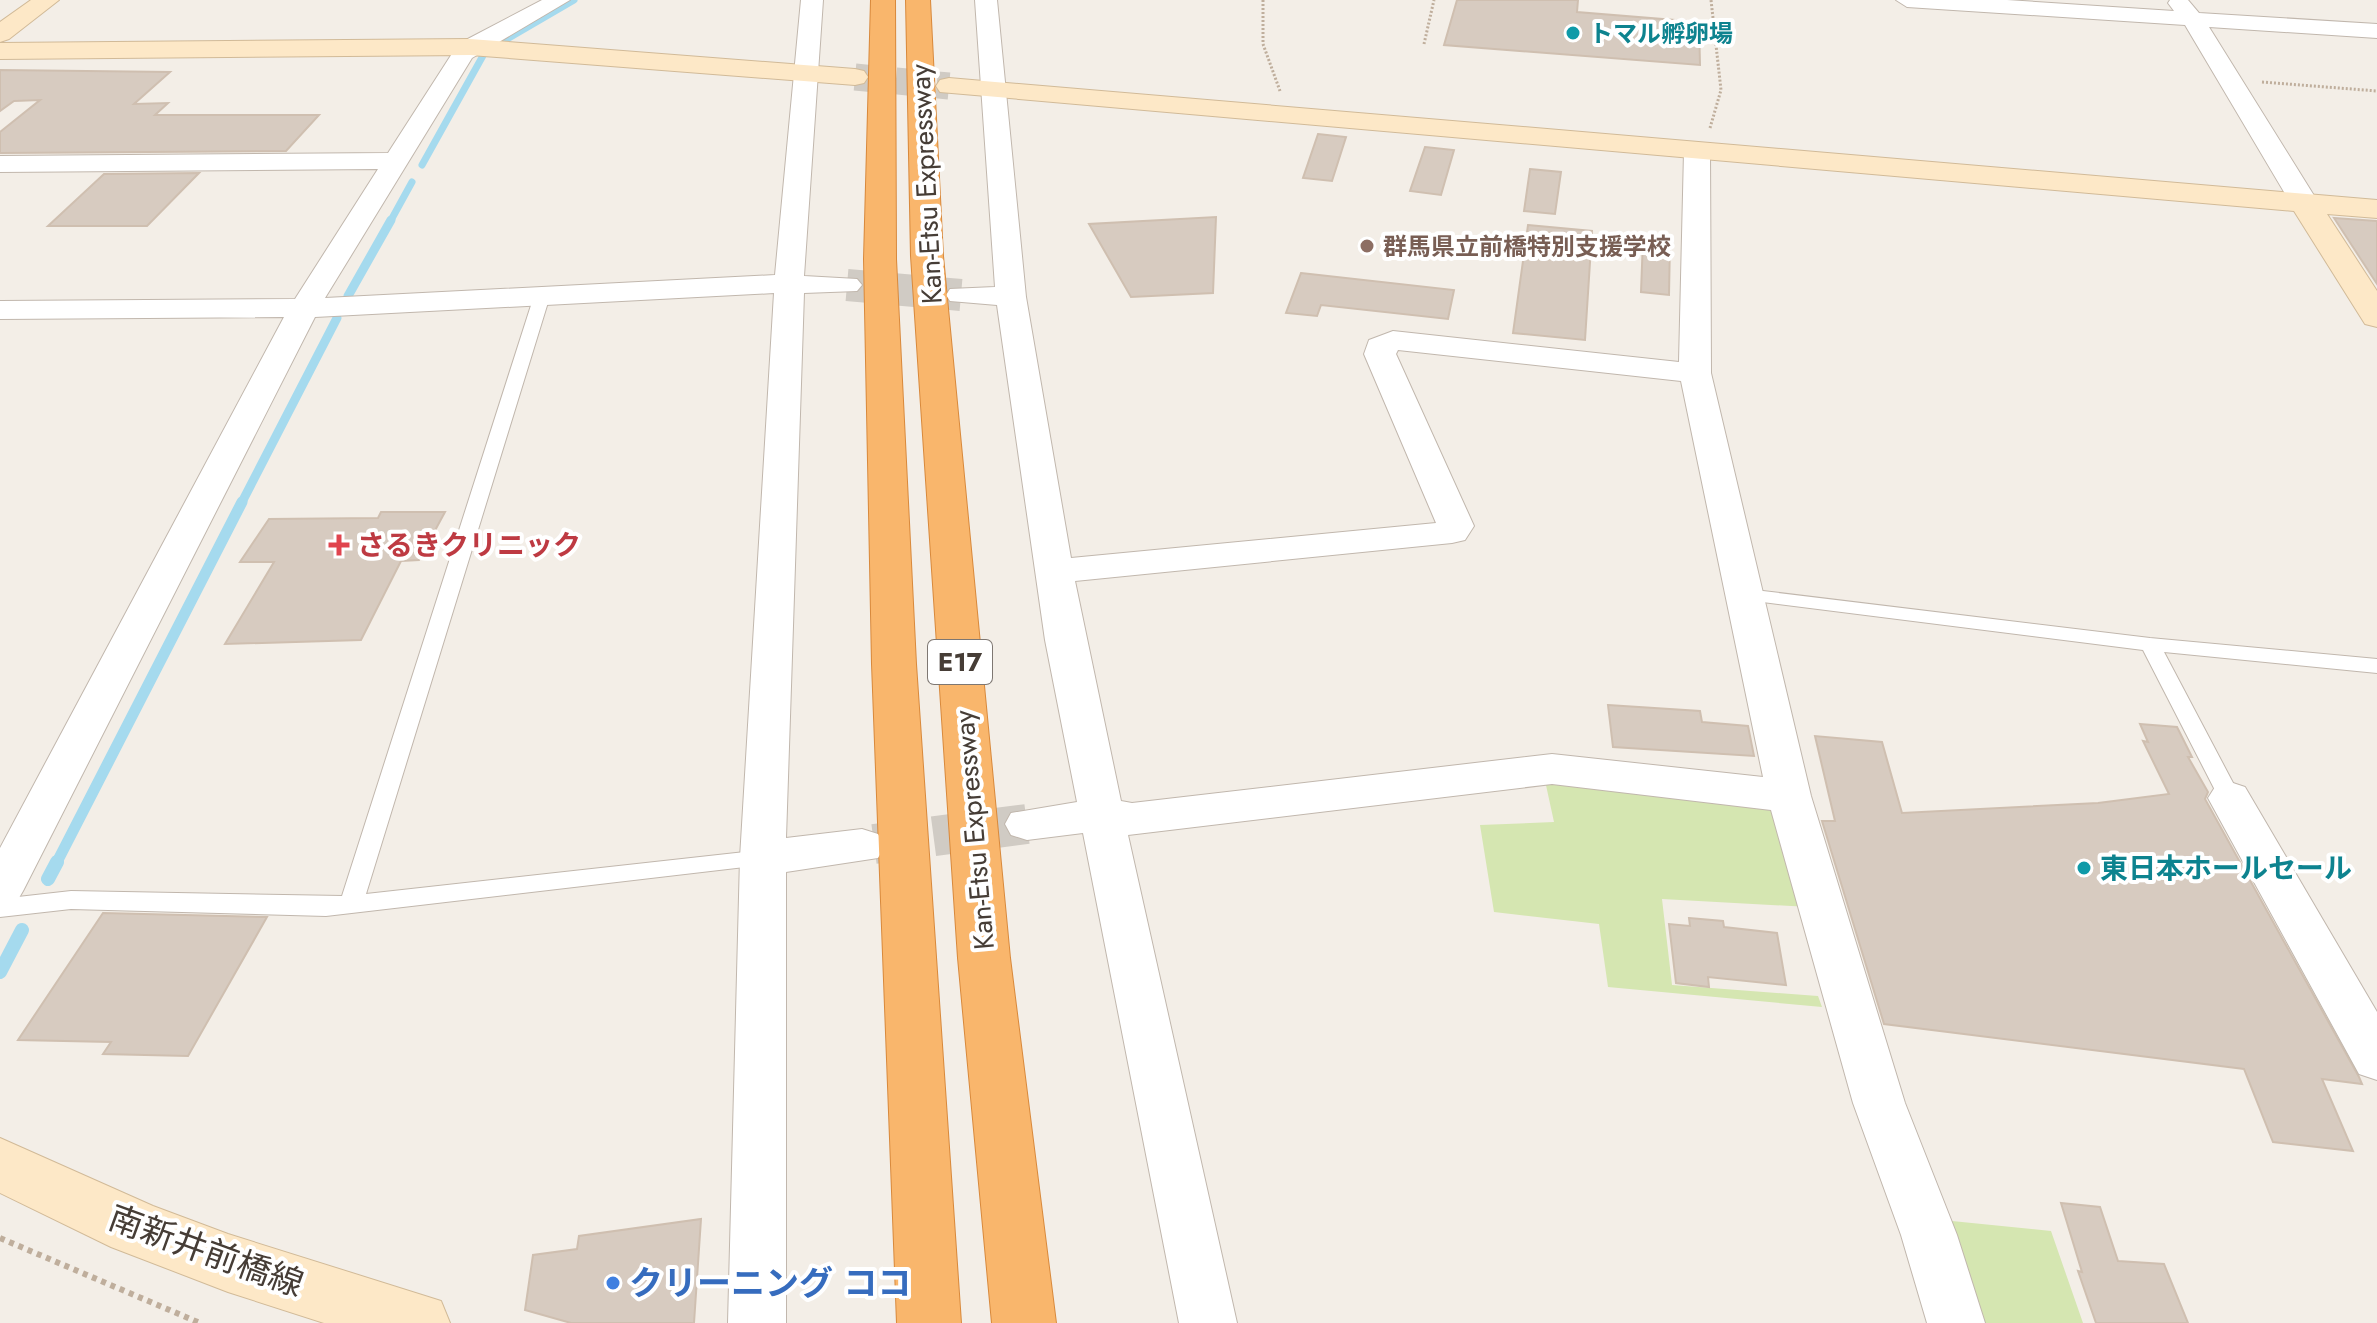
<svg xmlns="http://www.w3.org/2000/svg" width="2377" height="1323" font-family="Jost,'Noto Sans JP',sans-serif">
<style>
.green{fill:#d5e6b1}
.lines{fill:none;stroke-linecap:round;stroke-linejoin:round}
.stream-far3{stroke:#a5daee;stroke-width:7}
.stream-far2{stroke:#a5daee;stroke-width:9}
.stream-far1{stroke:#a5daee;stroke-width:11}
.stream{stroke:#a5daee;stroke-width:14}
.building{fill:#d7cbc0;stroke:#cfbfb0;stroke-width:2}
.street-tunnel-far1{stroke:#d0cbc4;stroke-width:32;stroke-dasharray:32 16;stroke-linecap:butt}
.street-tunnel{stroke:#d0cbc4;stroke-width:40;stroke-dasharray:40 20;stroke-linecap:butt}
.secondary-tunnel{stroke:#d0cbc4;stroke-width:27;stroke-dasharray:27 14;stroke-linecap:butt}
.lane-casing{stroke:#c1b7ad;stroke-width:2}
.street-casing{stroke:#c1b7ad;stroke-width:2}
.secondary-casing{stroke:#d1ba98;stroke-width:2}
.highway-casing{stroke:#d8893c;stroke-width:2}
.path-far1{stroke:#bfae9c;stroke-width:3;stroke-dasharray:2 2;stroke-linecap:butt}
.path{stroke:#bfae9c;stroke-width:6;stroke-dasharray:5 5;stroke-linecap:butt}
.lane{fill:#fff;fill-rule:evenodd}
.street{fill:#fff;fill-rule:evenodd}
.secondary{fill:#fde8c7;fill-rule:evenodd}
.highway{fill:#f9b66c;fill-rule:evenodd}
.culture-dot{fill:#0f9aa8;stroke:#fff;stroke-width:3}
.education-dot{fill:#8d6e63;stroke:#fff;stroke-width:3}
.health-dot{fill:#e0444e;stroke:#fff;stroke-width:3}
.shop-dot{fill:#3f7fe0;stroke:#fff;stroke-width:3}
.labels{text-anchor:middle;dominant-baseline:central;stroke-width:8;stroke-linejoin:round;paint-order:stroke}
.far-culture-label{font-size:24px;font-weight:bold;fill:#0d838f;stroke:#fff;text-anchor:start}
.far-education-label{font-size:24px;font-weight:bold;fill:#785e54;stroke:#fff;text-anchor:start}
.shield{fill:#fff;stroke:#7e7772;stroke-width:2}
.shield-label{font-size:26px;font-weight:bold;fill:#463d36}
.street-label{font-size:28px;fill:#463d36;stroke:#fff}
.health-label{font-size:28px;font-weight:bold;fill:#be3a42;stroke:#fff;text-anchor:start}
.culture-label{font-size:28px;font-weight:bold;fill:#0d838f;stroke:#fff;text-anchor:start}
.near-street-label{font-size:34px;fill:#463d36;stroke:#fff}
.near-shop-label{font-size:34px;font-weight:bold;fill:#366cbe;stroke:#fff;text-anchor:start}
</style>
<rect width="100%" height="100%" fill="#f3eee7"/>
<!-- green -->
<path class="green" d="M1544,776L1777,800L1810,907L1662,899L1672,985L1818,996L1822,1007L1608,987L1599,924L1494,912L1480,825L1554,822Z
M1942,1220L2051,1231L2083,1323H1973Z"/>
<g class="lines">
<!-- stream-far3 -->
<path class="stream-far3" d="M502,42L574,0
M422,165L485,52
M390,222L412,182"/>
<!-- stream-far2 -->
<path class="stream-far2" d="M348,296L391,220
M241,504L337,318"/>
<!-- stream-far1 -->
<path class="stream-far1" d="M56,864L242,502"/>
<!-- stream -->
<path class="stream" d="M48,879L57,862
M0,972L22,930"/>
</g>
<!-- building -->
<path class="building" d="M1457,0H1578L1577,12L1699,22L1700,65L1444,45Z
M0,70L170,72L134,104L168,103L155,115H319L286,151L0,153V132L40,100L14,101L0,111Z
M1318,134L1346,137L1332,181L1303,178Z
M1425,147L1454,150L1441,195L1410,191Z
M1530,169L1561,172L1555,214L1524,211Z
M199,173L147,226H48L104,174Z
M1216,217L1213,293L1131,297L1089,224Z
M2334,218L2377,221V284Z
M1528,225L1592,231L1585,340L1513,333Z
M1643,239L1670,241L1669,295L1641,292Z
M1301,273L1454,290L1448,319L1321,305L1317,316L1286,313Z
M381,512H445L419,560L401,561L361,640L225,644L274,562H240L269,519L378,518Z
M1608,705L1700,711L1702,722L1748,726L1754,756L1613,747Z
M2140,724L2177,727L2192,757H2188L2208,792L2205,799L2359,1077L2362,1084L2322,1079L2353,1151L2273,1142L2244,1069L1884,1024L1822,821H1835L1815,736L1882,742L1902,813L2098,803L2169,794L2143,741L2148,742Z
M103,913L267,917L188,1056L103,1054L111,1042L18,1040Z
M1689,918L1723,921L1724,927L1777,933L1786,985L1708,977L1709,987L1676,983L1669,924L1690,926Z
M2061,1203L2100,1207L2118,1261L2164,1264L2188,1323H2096L2078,1271L2082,1272Z
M701,1219L694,1323H571L525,1310L533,1255L577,1249L579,1236Z"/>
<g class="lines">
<!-- street-tunnel-far1 -->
<path class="street-tunnel-far1" d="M847,285L961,295"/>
<!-- street-tunnel -->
<path class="street-tunnel" d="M874,844L1027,824"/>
<!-- secondary-tunnel -->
<path class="secondary-tunnel" d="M855,77L949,86"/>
<defs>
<path id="lane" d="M541,294L549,299L366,894L763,850L771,852L774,858L771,864L326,916L71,909L0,917V899L71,891L342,896L533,299Z
M1746,589L2150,638L2377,659V673L2164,652L2241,798L2238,804H2222L2219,798L2143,650L1739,599L1736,595L1739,591Z"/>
<path id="street" d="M542,0H570L472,58L325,298L775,275L801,0H823L804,276L857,279L862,285L857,291L804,293L786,838L862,829L878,834L885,846L878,858L786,872V1323H728L740,858L774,293L315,317L23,891L16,903L0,909V848L284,317L0,319V301L295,299L378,169L0,172V156L388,153L455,49L462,42Z
M975,0H997L1026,297L1071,558L1436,523L1364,354L1369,340L1393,331L1679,362L1684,152L1688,146H1706L1710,152L1711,373L1811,796L1905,1103L1957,1235L1985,1323H1927L1901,1235L1853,1103L1771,810L1552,784L1128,835L1237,1323H1179L1083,833L1027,840L1011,835L1005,824L1011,813L1077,802L1045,640L997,305L950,301L946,295L950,289L995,287ZM1398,350L1681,381L1763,777L1552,754L1132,803L1121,801L1075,581L1452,543L1465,540L1474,526L1396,354Z
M1896,0H2007L2174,11L2168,3L2170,0H2188L2199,13L2377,24V38L2209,27L2318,202L2314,208L2304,210L2294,208L2290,202L2185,25L1907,7Z
M2230,782L2245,787L2377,1012V1080L2359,1074L2208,798L2215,787Z"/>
<path id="secondary" d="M31,0H59L9,39L0,42V22Z
M470,39L855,69L864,71L868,77L864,83L855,85L470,55L0,59V43Z
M949,78L2377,200V218L2327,214L2377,291V327L2365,324L2294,211L940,92L936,86L940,80Z
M0,1138L153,1206L228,1234L441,1301L450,1323H324L228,1292L111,1247L0,1193Z"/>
<path id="highway" d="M871,0H895L896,259L916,664L961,1323H897L872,664L864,259Z
M906,0H930L943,256L1010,958L1056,1323H992L958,958L911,256Z"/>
</defs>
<!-- lane casing -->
<use href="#lane" class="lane-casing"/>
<!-- street casing -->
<use href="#street" class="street-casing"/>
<!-- secondary casing -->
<use href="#secondary" class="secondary-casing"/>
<!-- highway casing -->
<use href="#highway" class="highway-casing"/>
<!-- path-far1 -->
<path class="path-far1" d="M1263,0V44L1280,91
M1424,44L1434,0
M2262,82L2377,91
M1710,128L1721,90L1711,0"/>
<!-- path -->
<path class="path" d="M0,1238L200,1323"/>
<!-- lane -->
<use href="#lane" class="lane"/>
<!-- street -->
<use href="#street" class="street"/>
<!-- secondary -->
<use href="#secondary" class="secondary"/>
<!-- highway -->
<use href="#highway" class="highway"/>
</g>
<!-- markers -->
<g class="culture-dot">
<circle cx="1573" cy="33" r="8"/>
<circle cx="2084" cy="868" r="8"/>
</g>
<circle class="education-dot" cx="1367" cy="246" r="8"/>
<path class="health-dot" d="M335 533h8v8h8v8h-8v8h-8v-8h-8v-8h8z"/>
<circle class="shop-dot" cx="613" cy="1283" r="8"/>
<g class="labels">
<!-- far-culture labels -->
<g class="far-culture-label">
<text x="1589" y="33">トマル孵卵場</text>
</g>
<!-- far-education labels -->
<g class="far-education-label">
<text x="1383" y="246">群馬県立前橋特別支援学校</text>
</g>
<!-- shield labels -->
<rect class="shield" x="928" y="640" width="64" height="44" rx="6"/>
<g class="shield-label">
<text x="960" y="662">E17</text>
</g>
<!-- street labels -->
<g class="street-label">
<text transform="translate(926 184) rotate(-93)">Kan-Etsu Expressway</text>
<text transform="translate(974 830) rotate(-95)">Kan-Etsu Expressway</text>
</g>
<!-- health labels -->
<g class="health-label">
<text x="357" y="545">さるきクリニック</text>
</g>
<!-- culture labels -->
<g class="culture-label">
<text x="2100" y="868">東日本ホールセール</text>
</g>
<!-- near-street labels -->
<g class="near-street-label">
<text transform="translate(206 1251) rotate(20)">南新井前橋線</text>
</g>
<!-- near-shop labels -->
<g class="near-shop-label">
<text x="629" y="1283">クリーニング ココ</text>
</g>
</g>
</svg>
